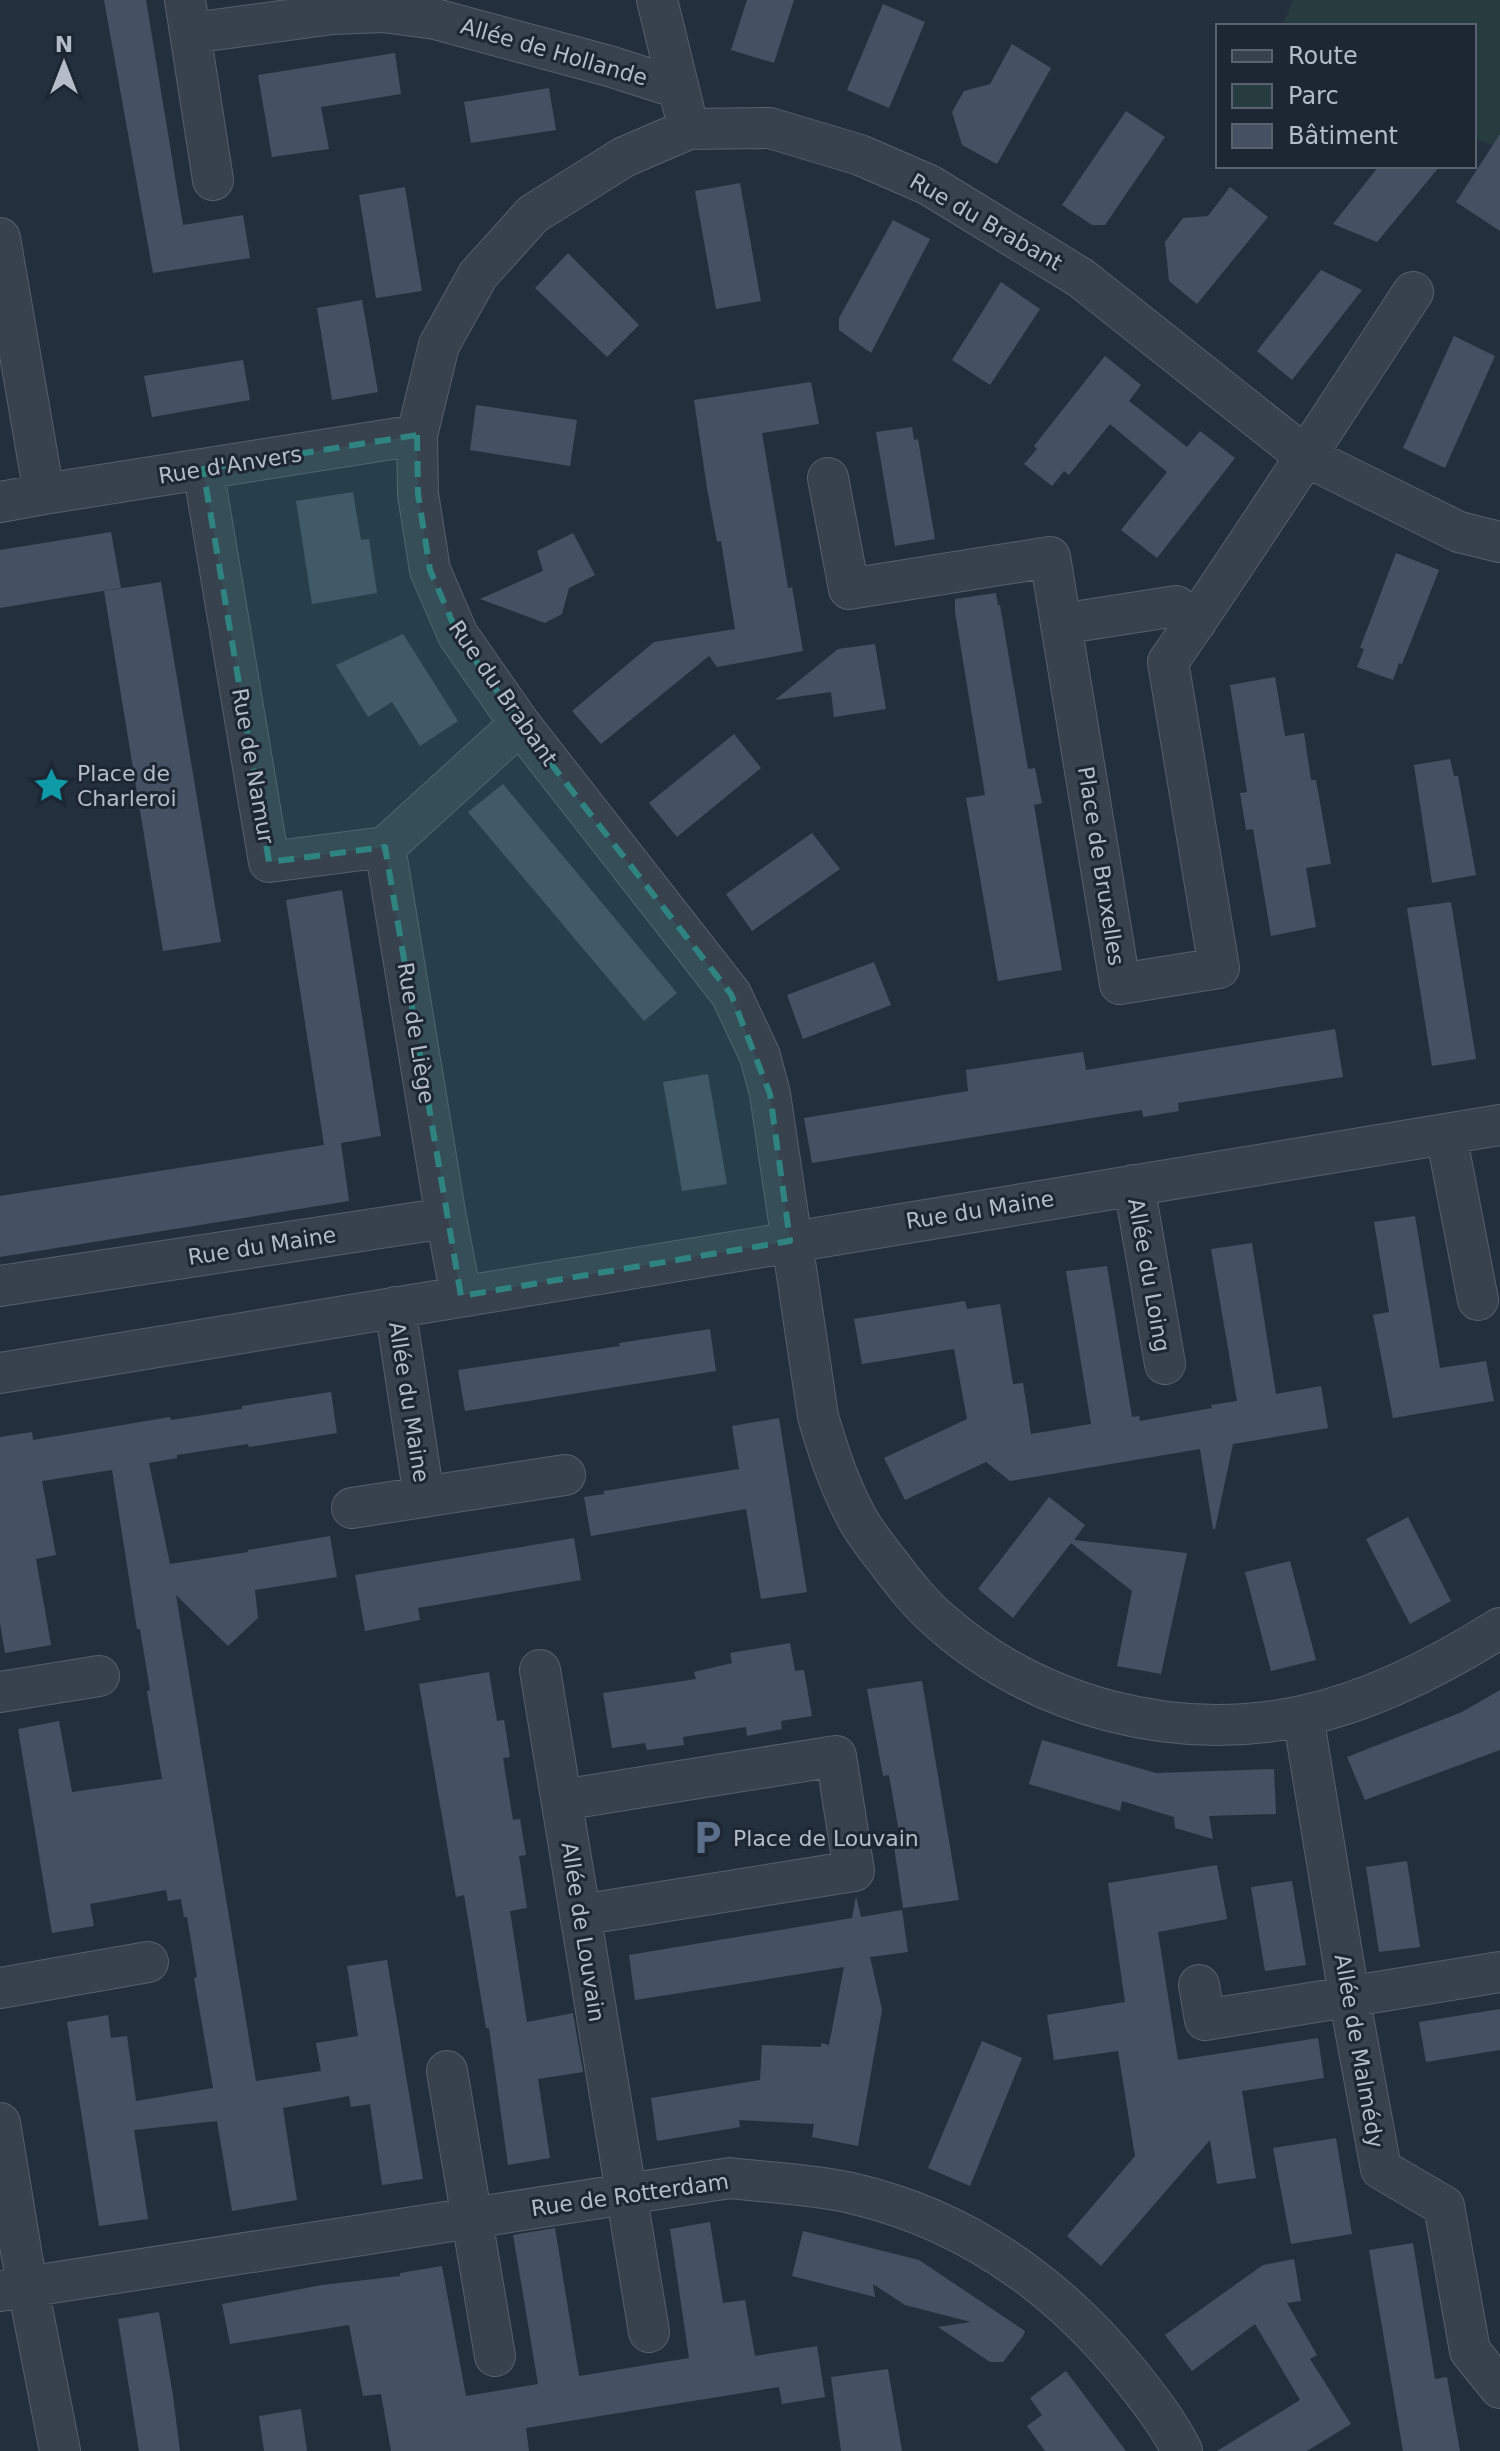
<svg xmlns="http://www.w3.org/2000/svg" width="1500" height="2451" font-family="'DejaVu Sans',sans-serif">
<style>
.green{fill:#263c3f}
.building{fill:#455162}
.lines{fill:none;stroke-linecap:round;stroke-linejoin:round}
.street-casing{stroke:#565f6c;stroke-width:42}
.street{stroke:#38414e;stroke-width:40}
.marked{fill:#308480;fill-opacity:0.2;stroke:#308480;stroke-width:6;stroke-dasharray:16 10;stroke-linejoin:round}
.labels{text-anchor:middle;dominant-baseline:central;stroke-width:6;stroke-linejoin:round;paint-order:stroke}
.street-label{font-size:22px;fill:#b4bcc9;stroke:#1d2633}
.poi-label{font-size:22px;fill:#b4bcc9;stroke:#1d2633;text-anchor:start}
</style>
<rect width="100%" height="100%" fill="#242f3e"/>
<!-- green -->
<path class="green" d="M1293,0H1500V147L1474,139V26H1282Z"/>
<!-- building -->
<path class="building" d="M104,0H146L183,225L243,215L250,258L153,273Z
M747,0H794L774,63L731,50Z
M883,4L925,22L889,108L847,90Z
M1012,44L1051,68L997,164L962,145L952,112L964,91L990,84Z
M395,53L401,94L321,107L329,149L272,157L258,75Z
M549,88L556,130L471,143L464,102Z
M1126,111L1165,137L1105,225H1092L1062,205Z
M1500,134V231L1456,202Z
M1379,166H1440L1377,242L1333,224Z
M740,183L761,301L716,309L695,191Z
M405,187L422,291L376,298L359,195Z
M1230,187L1268,217L1197,304L1169,281L1165,242L1183,218L1208,216Z
M893,220L930,239L871,353L839,330V318Z
M568,253L639,325L607,357L535,288Z
M1321,270L1362,290L1292,380L1257,351Z
M1001,282L1040,309L990,385L952,360Z
M362,300L378,392L332,400L317,308Z
M1454,336L1495,356L1445,468L1403,448Z
M1105,356L1141,385L1129,401L1187,447L1200,431L1235,458L1157,558L1121,530L1167,472L1110,424L1069,475L1064,471L1052,486L1024,464L1037,449L1034,446Z
M243,360L250,400L152,417L144,376Z
M811,382L819,424L762,433L788,588L792,587L803,651L717,667L709,656L601,744L572,711L654,642L735,629L721,541L717,542L707,488L694,400Z
M476,405L577,420L570,466L470,450Z
M912,427L914,440L918,439L935,539L895,546L876,432Z
M353,492L361,540L369,539L377,593L312,604L296,501Z
M111,532L121,588L0,608V550Z
M573,533L595,575L569,588L562,614L545,623L480,599L543,571L537,551Z
M1396,553L1439,570L1402,664L1399,663L1393,680L1357,667L1364,649L1360,648Z
M161,582L221,942L163,951L104,591Z
M996,593L998,605H1000L1028,769L1035,768L1042,803L1034,805L1062,970L998,981L966,798L985,795L955,612V599Z
M403,634L458,721L420,746L392,702L368,717L336,665Z
M875,644L886,709L834,717L831,692L775,700L838,649Z
M1275,677L1285,736L1304,733L1311,780H1316L1331,864L1306,868L1316,927L1271,936L1253,829L1246,830L1243,811L1240,793L1247,792L1230,685Z
M734,734L761,768L677,837L649,803Z
M1450,759L1454,776H1458L1476,875L1432,883L1414,765Z
M503,784L677,993L644,1021L468,812Z
M812,833L840,869L752,931L726,894Z
M342,890L381,1136L341,1143L349,1201L0,1257V1196L324,1145L286,900Z
M1451,902L1476,1059L1432,1066L1407,908Z
M874,962L891,1005L803,1039L787,995Z
M1335,1029L1343,1077L1178,1103L1179,1111L1143,1117L1142,1110L812,1163L804,1118L968,1091L966,1070L1083,1052L1086,1070Z
M708,1074L727,1184L682,1191L663,1082Z
M1415,1216L1440,1368L1486,1361L1494,1401L1393,1418L1373,1315L1389,1312L1374,1222Z
M1252,1243L1276,1394L1321,1386L1328,1428L1233,1444L1215,1529H1213L1200,1449L1010,1481L986,1462L905,1500L884,1458L967,1419L954,1349L862,1364L854,1319L965,1301L967,1309L1000,1304L1013,1384L1023,1383L1031,1434L1091,1424L1066,1271L1107,1266L1132,1417L1139,1416L1140,1421L1212,1408L1211,1405L1237,1401L1211,1249Z
M710,1329L716,1371L465,1411L458,1370L620,1346L619,1343Z
M331,1392L337,1433L249,1447L248,1444L177,1455V1458L149,1463L170,1564L248,1552V1550L330,1536L337,1577L255,1590L258,1618L228,1646L176,1595L256,2081L321,2071L316,2043L358,2036L347,1966L387,1960L423,2179L382,2185L370,2104L351,2107L349,2096L283,2108L297,2200L232,2211L217,2121L134,2130L148,2219L99,2226L67,2022L108,2015L111,2038L127,2036L136,2101L213,2088L194,1978L197,1977L187,1917H184L181,1899L168,1901L166,1890L90,1904L94,1926L52,1933L18,1729L59,1721L72,1792L162,1779L147,1691L150,1690L140,1629H137L112,1470L42,1481L56,1555L36,1559L51,1645L5,1653L0,1623V1437L32,1432L33,1440L170,1417L171,1420L242,1409V1406Z
M779,1418L807,1592L761,1599L746,1509L591,1536L584,1497L604,1494V1491L739,1469L732,1426Z
M1049,1497L1085,1525L1074,1540L1187,1553L1161,1674L1117,1666L1132,1591L1071,1543L1013,1618L978,1589Z
M1408,1517L1451,1601L1410,1624L1366,1539Z
M574,1538L581,1580L418,1608L420,1620L365,1631L355,1575Z
M1290,1561L1316,1660L1271,1671L1245,1572Z
M790,1643L795,1671L804,1670L812,1716L781,1721L782,1729L747,1736L746,1727L683,1737L684,1745L647,1750L645,1743L612,1748L603,1693L696,1679L694,1672L732,1663L730,1653Z
M489,1672L497,1721L504,1720L510,1757L503,1758L508,1790L513,1820L520,1819L526,1855L519,1856L527,1908L510,1911L527,2022L573,2013L583,2072L538,2079L550,2158L508,2165L489,2028H486L464,1895L456,1897L419,1684Z
M922,1681L959,1900L903,1908L893,1839L900,1838L889,1775L883,1776L867,1689Z
M1500,1690V1750L1365,1800L1347,1757L1462,1712Z
M1042,1740L1156,1773L1274,1769L1276,1814L1209,1816L1213,1839L1175,1828L1174,1817L1122,1801L1120,1811L1029,1784Z
M1407,1861L1420,1947L1379,1952L1366,1867Z
M1217,1865L1227,1919L1158,1932L1178,2060L1318,2038L1324,2078L1242,2091L1256,2178L1217,2184L1210,2140L1101,2266L1067,2236L1135,2156L1118,2051L1054,2060L1047,2015L1125,2002L1108,1883Z
M1292,1881L1306,1965L1265,1971L1251,1887Z
M856,1896L861,1917L902,1910L908,1952L870,1957L882,2010L858,2146L812,2137L814,2124L739,2120L740,2127L657,2141L651,2098L760,2080L762,2045L821,2047V2043L829,2045L844,1967L635,2000L629,1955L852,1918Z
M1500,2009V2050L1426,2062L1419,2022Z
M982,2041L1022,2058L970,2186L928,2168Z
M1336,2138L1352,2234L1291,2244L1273,2148Z
M710,2222L723,2303L745,2300L755,2356L817,2346L825,2397L782,2404L779,2387L526,2428L529,2451H391L381,2394L363,2396L349,2325L230,2344L222,2304L322,2285L400,2276V2273L442,2266L466,2396L538,2384L513,2235L555,2228L579,2376L689,2358L670,2229Z
M803,2231L919,2260L1025,2331L1023,2336L1003,2362H990L938,2327L971,2322L905,2305L873,2284L875,2297L792,2276Z
M1413,2243L1435,2379L1447,2377L1460,2451H1403L1369,2250Z
M1294,2259L1301,2301L1287,2303L1317,2355L1310,2359L1351,2424L1307,2451H1217L1300,2400L1255,2324L1192,2371L1165,2335L1263,2265Z
M159,2312L173,2396L180,2451H139L118,2319Z
M888,2369L902,2451H841L831,2377Z
M1066,2371L1126,2451H1045L1027,2426L1042,2415L1030,2398Z
M301,2409L307,2451H264L259,2416Z"/>
<g class="lines">
<defs>
<path id="street" d="M185,0L213,180
M657,0L684,110
M192,33L333,14L383,12L435,19L609,66L678,88
M0,238L44,494L417,435
M203,469L269,862L385,847L520,724
M828,478L849,589L1050,557L1061,624
M0,502L44,494
M1500,542L1459,532L1305,456L1081,278L929,185L860,155L770,128L689,129L624,157L533,214L478,275L439,345L417,435L418,494L430,570L458,635L520,724L731,994L760,1056L770,1094L818,1416C828,1452 839,1485 857,1518C865,1533 877,1548 888,1562C904,1583 920,1604 940,1621C1037,1707 1175,1743 1302,1716C1372,1701 1440,1666 1500,1628
M1196,622L1176,606L1061,624L1120,984L1219,968L1168,662C1252,540 1332,416 1413,292
M385,847L446,1218
M1446,1134L1478,1300
M1134,1185L1165,1364
M0,1286L446,1218L461,1296
M395,1307L424,1497
M0,1373L1500,1125
M352,1508L565,1475
M540,1670L649,2332
M0,1692L99,1676
M1303,1716L1349,1996L1381,2169L1444,2206L1470,2351L1500,2388
M562,1800L836,1756L854,1871L580,1915
M1199,1985L1205,2020L1500,1972
M0,1988L148,1962
M447,2071L495,2356
M0,2123L22,2257L60,2451
M0,2291L730,2178C770,2183 812,2184 851,2193C964,2219 1054,2282 1127,2371C1147,2396 1168,2422 1182,2451"/>
</defs>
<!-- street casing -->
<use href="#street" class="street-casing"/>
<!-- street -->
<use href="#street" class="street"/>
</g>
<!-- marked area -->
<path class="marked" d="M417,435L418,494L430,570L458,635L520,724L731,994L770,1094L790,1241L461,1296L385,847L269,862L203,469Z"/>
<!-- icons -->
<defs>
<symbol id="sight-bare" viewBox="-9 -9 18 18"><path d="M0-6L1.8-2.2L6-1.7L2.9 1.2L3.7 5.4L0 3.3L-3.7 5.4L-2.9 1.2L-6-1.7L-1.8-2.2Z" fill="#0f9aa8" stroke="#1d2633" stroke-width="2.5" paint-order="stroke"/></symbol>
<symbol id="parking-bare" viewBox="-9 -9 18 18"><path d="M-3.5-5.5H1a3.5 3.5 0 0 1 0 7H-1V5.5H-3.5ZM-1-3.4V-.6H.8a1.4 1.4 0 0 0 0-2.8Z" fill="#5c6f8a" stroke="#1d2633" stroke-width="2.5" paint-order="stroke"/></symbol>
</defs>
<g fill-rule="evenodd">
<use href="#sight-bare" x="26" y="760" width="51" height="51"/>
<use href="#parking-bare" x="682" y="1812" width="51" height="51"/>
</g>
<g class="labels">
<!-- street labels -->
<g class="street-label">
<text transform="translate(554 52) rotate(16)">Allée de Hollande</text>
<text transform="translate(986 222) rotate(30)">Rue du Brabant</text>
<text transform="translate(230 465) rotate(-9)">Rue d'Anvers</text>
<text transform="translate(503 693) rotate(55)">Rue du Brabant</text>
<text transform="translate(253 766) rotate(80)">Rue de Namur</text>
<text transform="translate(1101 866) rotate(81)">Place de Bruxelles</text>
<text transform="translate(416 1033) rotate(81)">Rue de Liège</text>
<text transform="translate(980 1210) rotate(-9)">Rue du Maine</text>
<text transform="translate(262 1246) rotate(-9)">Rue du Maine</text>
<text transform="translate(1149 1275) rotate(80)">Allée du Loing</text>
<text transform="translate(409 1402) rotate(81)">Allée du Maine</text>
<text transform="translate(583 1932) rotate(81)">Allée de Louvain</text>
<text transform="translate(1359 2051) rotate(80)">Allée de Malmédy</text>
<text transform="translate(630 2195) rotate(-8)">Rue de Rotterdam</text>
</g>
<!-- poi labels -->
<g class="poi-label">
<text x="77" y="773">Place de<tspan x="77" dy="25">Charleroi</tspan></text>
<text x="733" y="1838">Place de Louvain</text>
</g>
</g>
<!-- legend -->
<rect x="1216" y="24" width="260" height="144" fill="#1d2633" stroke="#59626f" stroke-width="2"/>
<rect x="1232" y="50" width="40" height="12" fill="#38414e" stroke="#59626f" stroke-width="2"/>
<text x="1288" y="64" font-size="24" fill="#b4bcc9">Route</text>
<rect x="1232" y="84" width="40" height="24" fill="#263c3f" stroke="#59626f" stroke-width="2"/>
<text x="1288" y="104" font-size="24" fill="#b4bcc9">Parc</text>
<rect x="1232" y="124" width="40" height="24" fill="#455162" stroke="#59626f" stroke-width="2"/>
<text x="1288" y="144" font-size="24" fill="#b4bcc9">Bâtiment</text>
<!-- north arrow -->
<g transform="translate(64 64)" stroke="#1d2633" stroke-width="6" paint-order="stroke">
<path d="M0-6L14 30L0 20L-14 30Z" fill="#b4bcc9"/>
<text y="-12" font-size="22" font-weight="bold" text-anchor="middle" fill="#b4bcc9">N</text>
</g>
</svg>
